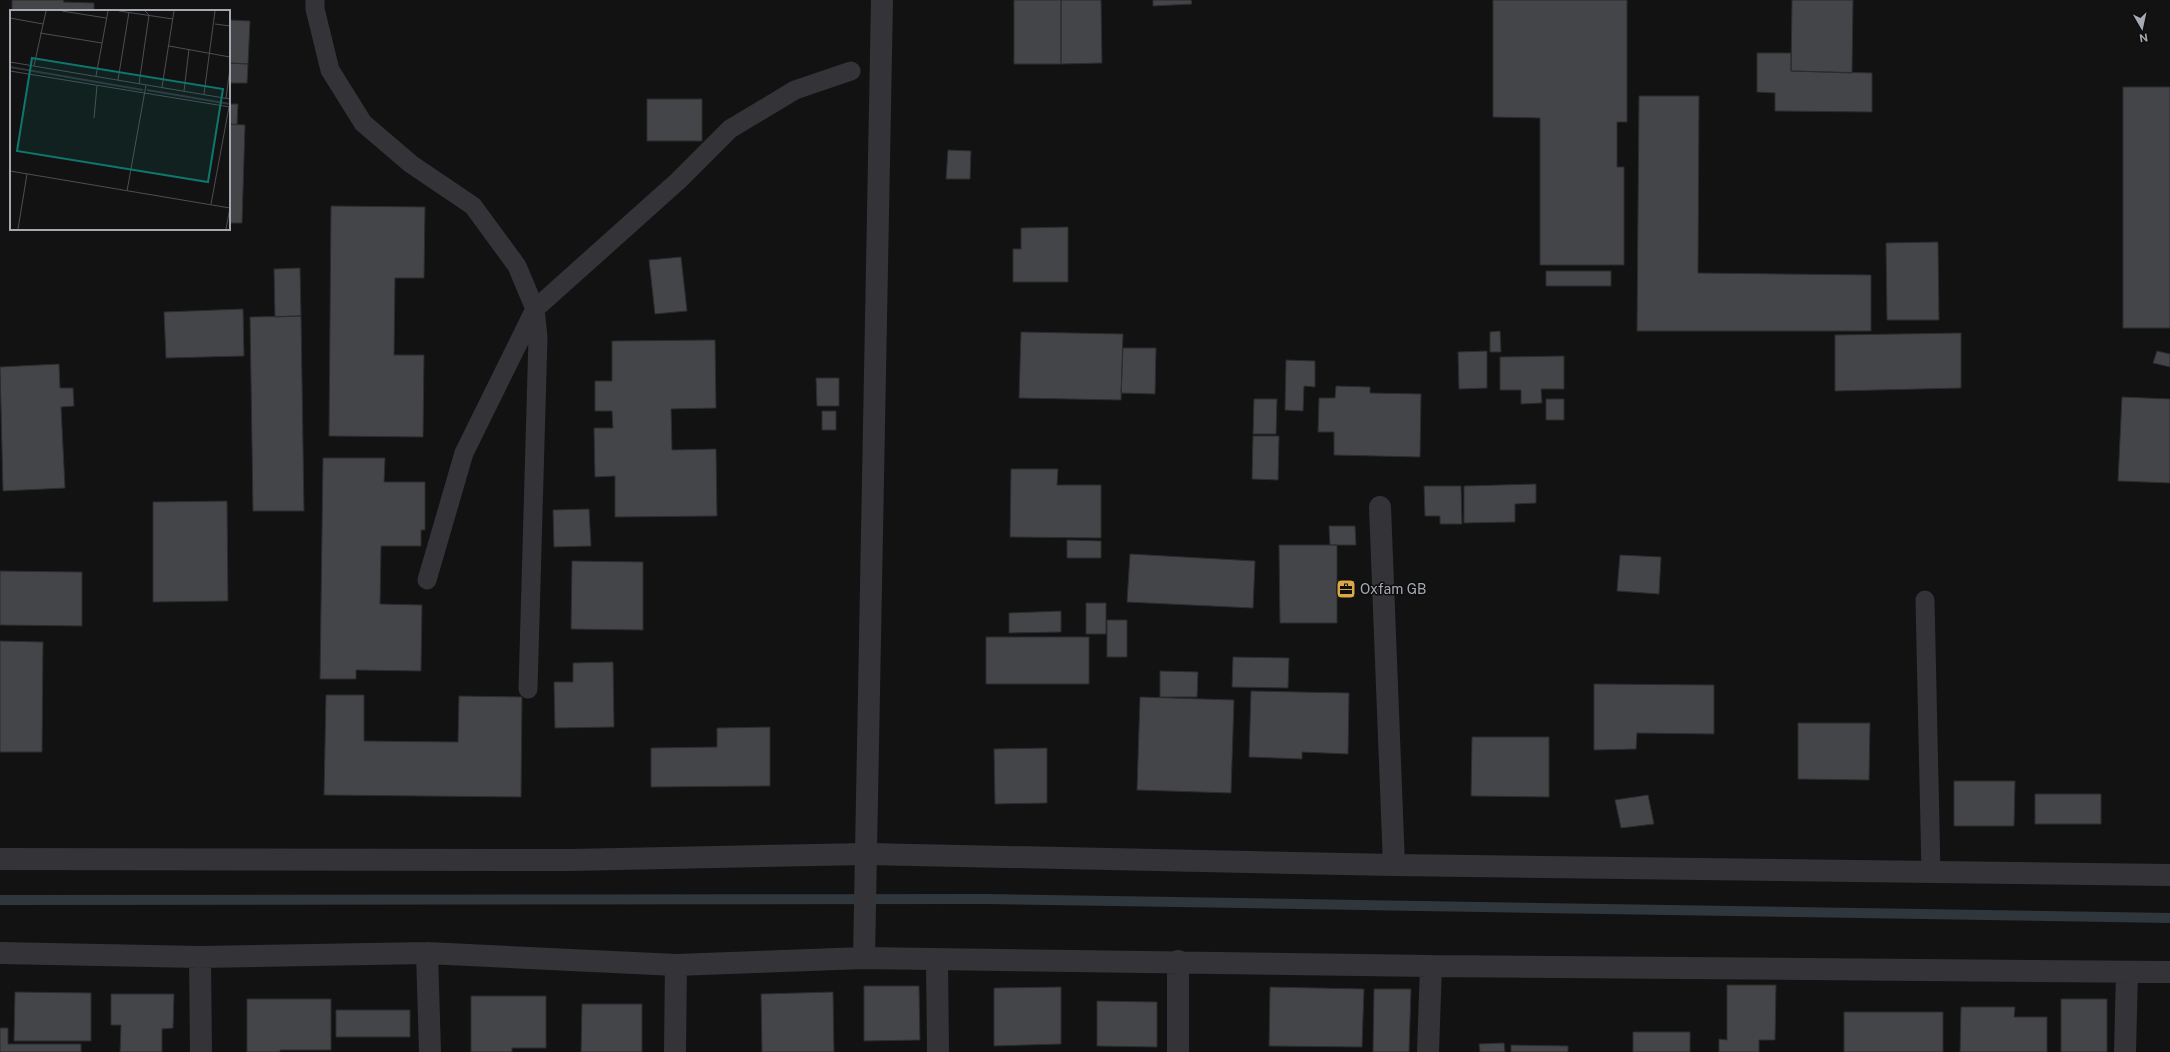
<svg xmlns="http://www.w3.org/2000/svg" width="2170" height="1052" font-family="'Public Sans',sans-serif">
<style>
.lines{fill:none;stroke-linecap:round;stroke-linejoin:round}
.stream{stroke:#2f363c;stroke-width:10}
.building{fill:#444548;stroke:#2c2c2f}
.lane{stroke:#343438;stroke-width:19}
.street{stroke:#343438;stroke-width:22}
.labels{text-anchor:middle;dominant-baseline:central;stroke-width:3;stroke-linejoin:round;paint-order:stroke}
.poi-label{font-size:14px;fill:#a5a9b2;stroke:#0d0d0e;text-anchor:start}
.inset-river{fill:none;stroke:#2f363c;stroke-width:2}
.inset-road{fill:none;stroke:#4d4e53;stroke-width:1}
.view{fill:#0f766e;fill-opacity:0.15;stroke:#0f766e;stroke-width:2}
.inset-edge{fill:none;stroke:#a5a9b2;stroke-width:2}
</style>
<rect width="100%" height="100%" fill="#121213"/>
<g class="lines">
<!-- stream -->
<path class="stream" d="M0,900L986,899L2170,918"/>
</g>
<!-- building -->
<path class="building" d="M12,0H64L63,2L94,3V11H12Z
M1014,0H1061V64H1014Z
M1061,0H1101L1102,63L1061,64Z
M1153,0H1191L1192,4L1153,6Z
M1493,0H1627V122H1617V167H1624V265H1540V118L1493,117Z
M1792,0H1853L1852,73L1791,71Z
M229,20L250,21L248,64L229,63Z
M1757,53H1791V71L1872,73V112L1775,111V93L1757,92Z
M229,63L248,64L247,83H229Z
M2123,87H2170V328H2123Z
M1639,96H1699L1698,273L1871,275V331H1637Z
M647,99H702V141H647Z
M229,104H238L237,125L229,124Z
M229,124L245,125L242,223H229Z
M948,150L971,151L970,179H946Z
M331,206L425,207L424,278H395L394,355H424L423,437L329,436Z
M1068,227V282H1013V249H1021V228Z
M1938,242L1939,320H1887L1886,243Z
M681,257L687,311L655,314L649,260Z
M300,268L301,316L275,317L274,269Z
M1546,271H1611V286H1546Z
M243,309L244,356L166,358L164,312Z
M301,316L304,511H253L250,317Z
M1500,331L1501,352H1490V332Z
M1021,332L1123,334L1121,400L1019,398Z
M1961,333V388L1835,391V335Z
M715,340L716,408L671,409L672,450L716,449L717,516L615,517V476L595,477L594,428H613L612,411H595V381H612V341Z
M1123,348H1156L1155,394L1121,393Z
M1487,351V388L1459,389L1458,352Z
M2157,351L2170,354V367L2153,363Z
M1564,356V389H1541L1542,403L1521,404V390H1500V357Z
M1286,360L1315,361V387L1304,386L1303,411L1285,410Z
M59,364L60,388H73L74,406L61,407L65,488L3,491L0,367Z
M816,378H839V406H817Z
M1336,386L1370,387V393L1421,394L1420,457L1334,455V432H1318L1319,398H1335Z
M2122,397L2170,399V483L2118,481Z
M1254,399H1277L1276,434H1253Z
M1546,399H1564V420H1546Z
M822,411H836V430H822Z
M1253,436H1279L1278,480L1252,479Z
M323,458H385L384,482H425V530H421V546H381L380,604L422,605L421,671L356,670V679H320Z
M1011,469H1058L1057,485H1101V538L1010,537Z
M1536,484V503L1515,504V522L1464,523V486Z
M1424,486H1461L1462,524H1440V516H1425Z
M227,501L228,601L153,602V502Z
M589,509L591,546L554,547L553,510Z
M1329,526H1355L1356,545H1330Z
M1067,540L1101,541V558H1067Z
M1279,545H1337V623H1280Z
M1130,554L1255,561L1253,608L1127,602Z
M1620,555L1661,557L1659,594L1617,591Z
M572,561L643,562V630L571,629Z
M0,571L82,572V626L0,625Z
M1086,603H1106V634H1086Z
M1061,611V632L1009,633V613Z
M1107,620H1127V657H1107Z
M986,637H1089V684H986Z
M0,641L43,642L42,752H0Z
M1233,657L1289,658L1288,688L1232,687Z
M613,662L614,727L555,728L554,682H573V663Z
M1160,671L1198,672L1197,697H1160Z
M1594,684L1714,685V734L1637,733L1636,749L1594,750Z
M1251,691L1349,693L1348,754L1302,752V759L1249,757Z
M326,695H364V741L458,742L459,696L522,697L521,797L324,795Z
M1140,697L1234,700L1231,793L1137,790Z
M1798,723H1870L1869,780L1798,779Z
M770,727V786L651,787V748L717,747V728Z
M1472,737H1549V797L1471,796Z
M1047,748V803L995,804L994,749Z
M1954,781H2015L2014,826H1954Z
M2035,794H2101V824H2035Z
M1648,795L1654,824L1621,828L1615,800Z
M1727,985H1776L1775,1040H1759V1052H1719V1039L1727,1040Z
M864,986H919L920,1040L864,1041Z
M1061,987V1044L994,1046V988Z
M1270,987L1364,989L1362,1047L1269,1046Z
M1374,989H1411L1409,1052H1373Z
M15,992L91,993V1041H14Z
M833,992L834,1052H762L761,994Z
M111,994H174L173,1028L162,1029V1052H120L121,1025H111Z
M471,996H546V1048H512V1052H471Z
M247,999H331V1050H280V1052H247Z
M2061,999H2107V1052H2061Z
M1097,1001L1157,1002V1047L1097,1046Z
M582,1004H642V1052H581Z
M1961,1007H2015L2014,1017H2047V1052H1960Z
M336,1010H410V1037H336Z
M1844,1012H1943V1052H1844Z
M0,1028H8V1044H81V1052H0Z
M1633,1032H1690V1052H1633Z
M1504,1043L1505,1052H1480L1479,1044Z
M1511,1045L1568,1046V1052H1511Z"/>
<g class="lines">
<!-- lane -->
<path class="lane" d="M315,0V9L330,70L363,123L411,164L473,206L517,266L535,309L538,337L528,689
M427,580L464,453L535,309L678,181L730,129L795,90L851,71
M1925,600L1931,872"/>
<!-- street -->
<path class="street" d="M1380,507L1394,865
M0,859L570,860L867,854L1394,865L2170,875
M0,953L200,957L427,953L676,965L864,958L1431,966L2170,972
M427,953L430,1052
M200,957L201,1052
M864,958L882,0
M937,960L938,1052
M1178,961V1052
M675,1052L676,965
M1428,1052L1431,966
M2125,1052L2127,972"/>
</g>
<!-- icons -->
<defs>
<symbol id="office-square" viewBox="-11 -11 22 22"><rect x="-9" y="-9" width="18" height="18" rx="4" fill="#daa844" stroke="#0d0d0e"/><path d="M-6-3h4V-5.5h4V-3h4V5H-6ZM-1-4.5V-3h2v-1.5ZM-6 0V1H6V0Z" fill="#111"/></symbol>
</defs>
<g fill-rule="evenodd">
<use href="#office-square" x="1335" y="578" width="22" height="22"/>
</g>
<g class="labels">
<!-- poi labels -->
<g class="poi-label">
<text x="1360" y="589">Oxfam GB</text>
</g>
</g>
<!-- overview -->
<g transform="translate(10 10)">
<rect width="220" height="220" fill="#121213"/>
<path class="inset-river" d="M0,57L133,80M137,80L220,94"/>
<path class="inset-road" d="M52,1L96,8M109,1L163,9M0,8L33,14M205,14L220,16M30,23L92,33M159,36L220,47M0,52L220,89M24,56L36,1M0,61L220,97M86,66L98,1M108,70L119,2M129,74L139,5L135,1M152,77L164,1M174,81L179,39M194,84L205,1M216,88L220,58M84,108L87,76M0,161L220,198M117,181L136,75M201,194L219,97M8,219L17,164M216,219L220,198"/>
<path class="view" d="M22,48L213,79L198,172L7,141Z"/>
<rect width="220" height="220" class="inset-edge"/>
</g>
<!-- north arrow -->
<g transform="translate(2142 28) rotate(171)" stroke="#0d0d0e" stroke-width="3" paint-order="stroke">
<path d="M0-3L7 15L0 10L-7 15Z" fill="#a5a9b2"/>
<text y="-6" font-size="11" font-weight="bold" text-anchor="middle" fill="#a5a9b2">N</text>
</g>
</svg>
